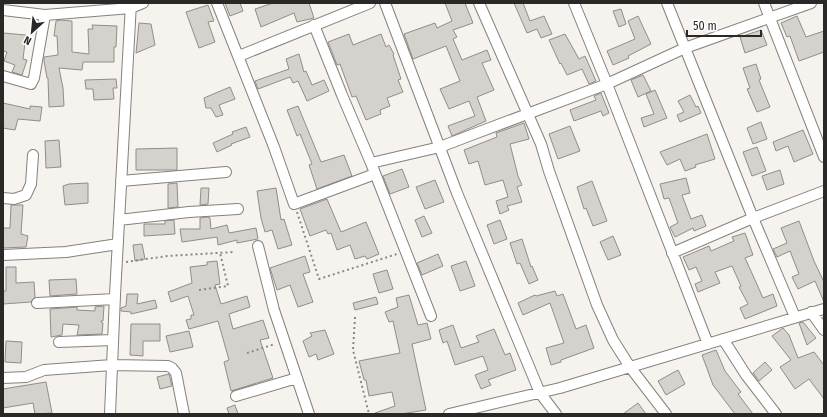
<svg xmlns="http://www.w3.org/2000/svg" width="827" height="417" font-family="'Fira Sans Condensed',sans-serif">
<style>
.building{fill:#d5d2ce;stroke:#918d89}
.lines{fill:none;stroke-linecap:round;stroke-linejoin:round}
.minor-casing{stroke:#84817d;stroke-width:12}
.path{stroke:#8a8885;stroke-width:2;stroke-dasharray:2 3;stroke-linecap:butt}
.minor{stroke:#fff;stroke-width:10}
</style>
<rect width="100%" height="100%" fill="#f6f3ee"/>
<!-- building -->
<path class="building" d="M225,3H240L243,11L230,16Z
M273,3H309L314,18L297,22L294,13L261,27L255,9Z
M445,3H465L473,23L453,30L457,37L453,39L462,60L487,50L491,60L482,63L494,90L477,97L486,121L452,136L448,126L475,116L469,101L449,109L440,89L460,81L446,46L413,59L404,34L435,23L437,28L452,21Z
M514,3H523L530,21L544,16L552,34L541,38L537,29L527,33Z
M208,5L214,21L208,22L215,42L199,48L186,12Z
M621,9L626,24L619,27L613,11Z
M638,16L651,44L628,56L629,58L613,65L607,51L635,39L628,21Z
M797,16L806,37L824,31V52L799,61L790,36L787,37L781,23Z
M61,20L72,21V52L89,54L88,29H93L92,25L117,26L116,47H114V62H83L82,70L59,68L63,88L64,106L49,107L48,78H47L44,61V57L58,55L57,36H54L56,21Z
M139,23L151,24L155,45L136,53Z
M761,30L767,45L745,53L740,37Z
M3,33L26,35L23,59L27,60L22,75L12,72L15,65L4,61L7,52L3,51Z
M349,34L353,45L381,34L386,47L389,45L394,54L393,55L401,79L398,80L403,92L387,98L390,106L380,110L381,114L366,120L356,96L352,97L340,64L337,65L328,42Z
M565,34L579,59L585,56L596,81L589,84L582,69L567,75L561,63L560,64L549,40Z
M299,54L304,72L306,71L312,85L324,80L329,91L307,101L298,81L293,83L290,77L258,89L255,81L289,69L286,59Z
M756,64L761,79L759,80L770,107L757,112L747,89L750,88L743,68Z
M643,75L651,91L638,97L631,80Z
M116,79L117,88H113L114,99L94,100L93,89H86L85,80Z
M230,87L235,99L219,105L223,115L216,117L211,108H206L204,98Z
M655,90L667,118L644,127L641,118L654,114L646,94Z
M601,93L609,113L603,116L601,111L574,121L570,110L596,100L594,96Z
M690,95L696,107L698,106L701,113L680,122L677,115L684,112L678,101Z
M3,103L30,109V106L42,107L40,121L18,119L15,130L3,128Z
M298,106L321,162L344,155L352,176L317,189L309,165L312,164L300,134L297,136L287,110Z
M761,122L767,139L753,144L747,128Z
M524,123L529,139L510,144L518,176L522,185L517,187L522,202L507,206L509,210L500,214L496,201L508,197L503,180L485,185L478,161L469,164L464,150L497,137L496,133Z
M570,126L580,151L558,159L549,134Z
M246,127L250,137L231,144L232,145L217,152L213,143L233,134L232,132Z
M803,130L813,154L794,162L788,146L776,151L773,142Z
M707,134L715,159L695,165L696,167L685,171L680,159L667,165L660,152Z
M59,140L61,167L46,168L45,141Z
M757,147L766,171L752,176L743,152Z
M177,148V170H136V149Z
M402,169L409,187L390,194L383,176Z
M780,170L784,184L767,190L762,176Z
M686,178L690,193L682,195L691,219L702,215L706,226L694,231L693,228L675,237L670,227L678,223L669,198L664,199L660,184Z
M435,180L444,202L425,209L416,187Z
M592,181L607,221L593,226L586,208L584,209L577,187Z
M88,183V203L65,205L63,186L69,184Z
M177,183L178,207L168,208V184Z
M201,188H209L208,204L200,205Z
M276,188L281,220L284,219L292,245L278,249L272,230L265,232L261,218L257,191Z
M327,199L341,232L366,222L379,254L367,259L365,256L355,259L350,245L337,250L331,233L328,234L326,230L310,236L300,209Z
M11,205H23L21,234L28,236L26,247L3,248V228H10Z
M424,216L432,233L422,237L415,220Z
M207,217L210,218L211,229L227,225L229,233L256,228L258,239L237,243V240L218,245L217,237L182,242L180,229H200V218Z
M174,220L175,234L144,236V224H165V221Z
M500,220L507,239L494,244L487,225Z
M799,221L814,261L824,282V302L815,281L798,289L792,277L799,274L790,251L777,257L773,249L787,243L781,228Z
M745,233L753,255L745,258L755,280L763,298L773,294L777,306L745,319L740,308L748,304L739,287L741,286L732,266L715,272L720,283L698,292L695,284L702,281L696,267L689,270L683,257L709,246L711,251L734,241L732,237Z
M613,236L621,255L608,260L600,242Z
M522,239L531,267L532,266L538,280L529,284L520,263L517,264L510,243Z
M142,244L145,259L135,261L133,245Z
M438,254L443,266L422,275L417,263Z
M305,256L310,272L303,274L313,302L298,307L290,285L277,290L270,268Z
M217,261L220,284L215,285L221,304L247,296L250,307L229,314L233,329L263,320L269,338L260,340L273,378L231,391L224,362L229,360L218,321L189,329L186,320L191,319V315H194L188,296L171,302L168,292L192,283L190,267L207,265V262Z
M466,261L475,286L460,291L451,266Z
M6,267H16V283L34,282L35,297L31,302L3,304V291H6Z
M387,270L393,289L379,293L373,274Z
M76,279L77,294L50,296L49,280Z
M555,291L557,296L563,294L576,329L586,325L594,348L561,360V362L551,365L546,348L564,343L550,303L523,315L518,303L535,295L536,296Z
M127,294H138L137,304L155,300L157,308L131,314V312L121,311V308L126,306Z
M409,295L418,325L427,323L431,339L412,344L426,410L401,414H375V413L395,406L392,392L369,396L366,380H364L359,361L400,353L393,321L389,322L385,312L398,307L396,298Z
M376,297L378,304L355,310L353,303Z
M104,306L103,321H101L102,323H103L102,334L77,335L79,325L63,324L62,335L51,337L50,309L77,307V310L95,311V307Z
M803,322L816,338L807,345L799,323Z
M131,324H160V341H143V356L130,355Z
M453,325L461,348L479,342L476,336L494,329L505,355L510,353L516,370L488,380L491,385L481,389L475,375L488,370L483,356L455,365L447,341L443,343L439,330Z
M783,328L789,335L798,358L814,352L824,365V399L809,379L795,389L780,367L791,360L772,336Z
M325,330L334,354L318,360L316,354L309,357L303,341L312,336L310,333Z
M189,331L193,347L170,352L166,336Z
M6,341L22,342L21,363L5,362Z
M716,350L725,371L741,392L738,394L753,414H735L713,385L702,355Z
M765,362L772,370L759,381L753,373Z
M678,370L685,384L666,395L658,381Z
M169,374L172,386L160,389L157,377Z
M46,382L52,413L35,414L33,403L3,408V389Z
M638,403L646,414H623Z
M235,405L238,414H229L227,408Z"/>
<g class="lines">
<defs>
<path id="minor" d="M217,3L274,147L294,204L375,174
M385,3L457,193L540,393L556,414
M479,3L541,144L549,171L597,305L613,340L630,367L666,414
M574,3L607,84L708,344
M667,3L753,218L795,317
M764,3L824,157
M3,10L45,15L131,8L143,3
M314,25L342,95L371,163L431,316
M239,56L370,3
M3,76L31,84L34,78L45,15
M371,163L440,147L474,134L607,84L685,48L811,3
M121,181L226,172
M3,198L14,199L26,195L31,184L33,155
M119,220L189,212L238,209
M258,246L274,310L309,414
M672,253L753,218L824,191
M3,255L66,252L118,244
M37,303L115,299
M811,312L824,330
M723,339L746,375L776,414
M59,342L113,340
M3,378L26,377L44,370L112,365L168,366L172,368L176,373L184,414
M236,396L297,378
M110,414L115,295L131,3
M449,414L560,388L824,309"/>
</defs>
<!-- minor casing -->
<use href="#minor" class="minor-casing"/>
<!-- path -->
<path class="path" d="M297,212L319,279L397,254
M126,262L167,256L234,252
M199,290L228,286L220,253
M355,317L353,350L369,414
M247,353L275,344"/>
<!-- minor -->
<use href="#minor" class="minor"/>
</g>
<!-- border -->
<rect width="827" height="417" fill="none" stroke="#2a2927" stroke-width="8"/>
<!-- north arrow -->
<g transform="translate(32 32) rotate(207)" stroke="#ffffff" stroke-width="3" paint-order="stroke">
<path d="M0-3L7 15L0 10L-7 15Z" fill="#2a2927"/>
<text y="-6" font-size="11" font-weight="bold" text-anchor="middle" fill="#2a2927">N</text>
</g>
<!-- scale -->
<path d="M687 30v6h74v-6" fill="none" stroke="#2a2927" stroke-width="2"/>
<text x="693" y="30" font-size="12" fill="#2a2927" stroke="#ffffff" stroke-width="3" paint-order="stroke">50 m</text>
</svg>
